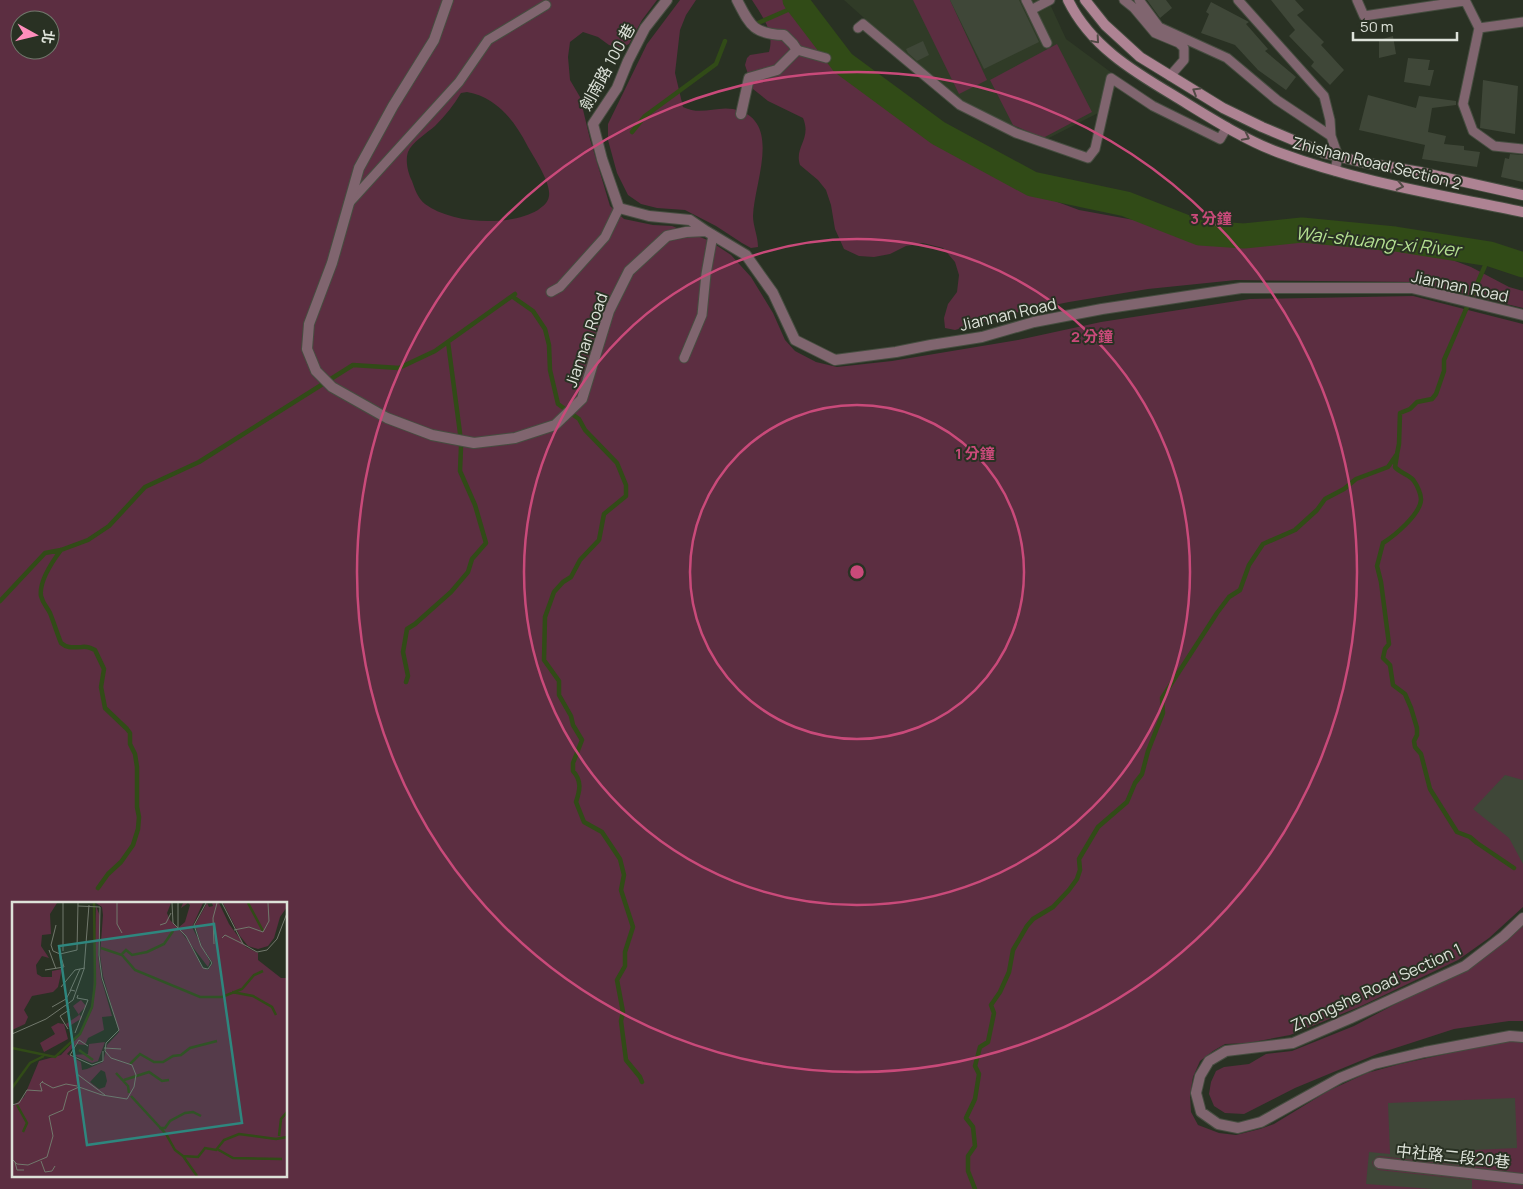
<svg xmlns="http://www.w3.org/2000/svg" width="1523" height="1189" font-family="Manrope,'Noto Sans TC',sans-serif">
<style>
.built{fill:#303b27}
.green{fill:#5c2e41;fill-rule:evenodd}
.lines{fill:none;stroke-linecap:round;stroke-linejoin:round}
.stream{stroke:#314b17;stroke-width:4.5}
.river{stroke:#314b17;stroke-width:25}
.building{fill:#3f4738}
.lane-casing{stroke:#464d40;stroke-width:11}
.street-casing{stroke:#464d40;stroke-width:12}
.secondary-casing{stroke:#464d40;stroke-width:12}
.lane{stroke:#80656f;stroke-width:9}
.street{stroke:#80656f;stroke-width:10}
.secondary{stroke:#ae8393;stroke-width:10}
.oneway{stroke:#514a45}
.ring{fill:none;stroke:#c94a7a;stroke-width:2.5}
.labels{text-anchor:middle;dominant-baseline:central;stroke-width:4;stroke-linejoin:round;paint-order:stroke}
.street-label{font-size:16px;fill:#dde2d9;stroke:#293123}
.water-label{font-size:18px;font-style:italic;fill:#b4e091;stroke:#293123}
.inset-river{fill:none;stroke:#314b17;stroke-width:2.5}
.inset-road{fill:none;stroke:#71786c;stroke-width:1}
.view{fill:#2e867e;fill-opacity:0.15;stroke:#2e867e;stroke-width:2.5}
.inset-edge{fill:none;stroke:#dde2d9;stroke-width:2.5}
.centre{fill:#c94a7a;stroke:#293123;stroke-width:2.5}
.ring-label{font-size:15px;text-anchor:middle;font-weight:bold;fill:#c94a7a;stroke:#293123;stroke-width:4;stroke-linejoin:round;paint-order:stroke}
</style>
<rect width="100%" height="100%" fill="#293123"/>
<!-- built -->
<path class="built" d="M844,0H1048L1066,39L1120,79L1104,110L1043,141L959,103Z"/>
<!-- green -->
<path class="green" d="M0,0H657L642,20L629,44L621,48L609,45L598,37L583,32L570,42L568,57L570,80L580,97L590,139L610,206L624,219L653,225L672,226L710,241L731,255L751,277L773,313L785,340L795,351L816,362L837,367L892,361L1018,340L1101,322L1250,299L1413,296L1523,324V907L1489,938L1458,960L1359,1007L1290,1035L1248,1043L1225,1044L1213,1051L1200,1061L1193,1077L1190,1095L1191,1112L1198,1125L1219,1133L1236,1135L1260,1129L1274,1124L1328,1091L1367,1073L1400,1064L1510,1040L1523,1041V1189H0ZM20,20H50V50H20ZM467,92C496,97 514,120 527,145C534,158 551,182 549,196C548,203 543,206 538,210C509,227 452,224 425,204C418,198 415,190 412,181C408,173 405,161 408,152C412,142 427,133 435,126C445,116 454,105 461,93ZM14,903H286V1175H14Z
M680,0H696L686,15L680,30L675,73L683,107C701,116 715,106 733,109C784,119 754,182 753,216C753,226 758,236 758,247L751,248L742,243L716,226L685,210L657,208L641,204L628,195L617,173L608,140V124L647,44Z
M752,0H785L837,66L874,97L928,137L1028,191L1079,210L1145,222L1183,235L1231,243L1320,242L1359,243L1439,255L1471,267L1509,287L1523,291V308L1415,282L1236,280L1148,289L1069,302L1019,312L955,330L945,328L944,318L948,304L957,292L959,275L955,262L943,248L923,243L906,246L890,254L874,257L859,256L844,249L835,229L831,205L826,190L818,180L800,165C794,147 812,139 803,118L768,101L753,89L745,65L747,58L750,55L769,52C775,32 762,16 752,0Z
M913,0H950L987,80L959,94Z
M1057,44L1092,112L1043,138L1013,125L990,80Z
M1523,921V1021H1509L1454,1029L1377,1054L1295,1088L1244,1114L1225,1113L1214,1106L1209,1094L1211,1082L1216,1071L1224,1067L1249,1064L1266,1054L1292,1051L1354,1026L1418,992Z"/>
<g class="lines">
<!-- stream -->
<path class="stream" d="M758,23L799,5
M632,132L645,116L716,64L725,41
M513,297L533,311L545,329L549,345L550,370L558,404L579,419L585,430L617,463L626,485V496L604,514L599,540L580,560L571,577L563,582L554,592L545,617L544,660L559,681V695L571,716L573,725L582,740L573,763V771C582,781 580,790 576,802L584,822L602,832L620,859L624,875L621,890L633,927L625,952V966L617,980L623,1012L621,1021L626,1060L640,1077L642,1082
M1397,455L1395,467C1400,473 1410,475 1414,481C1417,485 1421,494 1421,499C1421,514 1394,536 1383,543L1377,566L1381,582L1389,644L1385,649L1383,658L1390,665L1393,685L1405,694L1411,708L1417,728V735L1414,741L1415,747L1421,754L1430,789L1457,832L1470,837L1477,843L1514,868
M61,550C52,562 39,582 41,596C43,604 47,607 50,613C54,623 57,633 61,643C68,649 74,647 82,647C87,646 91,648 95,650L104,669L101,687L105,708L127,729L130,733V744L135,754L137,767V807L139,817L138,829L133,845L121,862L108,874L98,888
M0,601L45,553L61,550L88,540L109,526L145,487L199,462L353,365L399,368L435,351L515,294
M406,682L408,676L403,652L407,629L415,624L451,592L468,572L472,559L486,543L475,505L460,471L461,447L460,433L448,342
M975,1189L968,1171V1156L975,1146L973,1127L966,1118L975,1099L979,1074L975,1066L980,1047L988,1042L994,1013L991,1005L1000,992L1009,972L1013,950L1027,926L1033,919L1053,907L1069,890L1077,879L1080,870L1079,859L1098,827L1127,802L1135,783L1142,774L1148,751L1163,713L1162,698L1217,613L1229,597L1240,590L1249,565L1263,544L1295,530L1317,510L1325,499L1344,489L1356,479L1388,467L1397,454L1399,444L1400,413L1410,409L1417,402L1432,399L1436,394L1444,371V360L1490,254"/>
<!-- river -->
<path class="river" d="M795,0L843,63L938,133L1032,184L1126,204L1200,233L1244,236L1302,230L1395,239L1490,254L1523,265"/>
</g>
<!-- building -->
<path class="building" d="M950,0H1019L1039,42L984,69Z
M1147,0H1166L1172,8L1160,18Z
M1271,0H1295L1304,10L1297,15L1324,42L1321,45L1344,70L1330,85L1311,66L1314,62L1289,36L1295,30Z
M1211,2L1249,22L1246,24L1268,49L1265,51L1296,77L1286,90L1258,70L1235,45L1201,33L1209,14L1206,12Z
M1393,36L1396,54L1379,58V40Z
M923,41L929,55L917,61L908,53L906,49Z
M1408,58L1430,60L1428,70H1434L1430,86L1404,82Z
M1483,80L1518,86L1515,134L1480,128Z
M1368,95L1416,108L1419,96L1456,101V105L1432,108L1428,132L1446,136L1444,144L1464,146V150L1480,152L1477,167L1422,159L1425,145L1359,130Z
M1510,154L1523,155V182L1501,177L1505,158L1509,159Z
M1505,775L1523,780V864L1509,838L1473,809Z
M1515,1098L1517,1148L1474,1150L1473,1167L1380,1156L1376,1157L1372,1162L1373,1166L1378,1170L1472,1180V1189H1433L1366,1184L1369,1152L1390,1154L1388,1103Z"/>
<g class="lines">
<defs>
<path id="lane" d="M1026,0L1031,10L1050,0
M1124,0L1134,8L1155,33L1179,43L1184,48V60L1170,76
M1139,0L1159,27L1227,58L1277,100L1331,136
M1238,0L1324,96L1330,120L1331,136L1338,156L1335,171
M1357,0L1364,16L1464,1
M1465,0L1479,28L1463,104L1473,131L1494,146L1523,149
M1031,10L1047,43
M858,28L863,24L960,105L1016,133L1088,158L1095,149L1111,78L1153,106L1220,139L1227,127
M1479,28L1523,22
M797,50L826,58
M349,203L459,82L488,40L546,5
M551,292L560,287L605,237L619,208
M684,358L702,315L706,274L713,235"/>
<path id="street" d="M448,0L434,40L393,106L359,168L332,263L309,324L307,349L316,371L332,387L387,418L432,435L474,443L515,438L555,425L582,399L609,311L629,271L667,236L686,232L706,231L746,255L773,293L795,340L835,360L896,352L931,345L982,337L1034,322L1102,309L1241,288H1412L1523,315
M667,0L645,28L628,61L617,88L593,124L602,159L619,208L649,216L690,220L706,231
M737,0C750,25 753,34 784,35L793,44L797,50L777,70L749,78L741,114
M1523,918L1504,936L1465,966L1351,1018L1293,1043L1226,1051L1209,1061L1200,1076L1196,1093L1201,1112L1218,1124L1238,1128L1261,1122L1340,1078L1374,1064L1425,1052L1510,1036L1523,1037
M1379,1163L1523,1179"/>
<path id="secondary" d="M1068,0C1090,45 1131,70 1173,95C1206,115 1244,140 1280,153C1358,182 1442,195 1523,212
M1085,0L1105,25L1140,57L1223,108L1262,127L1324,153L1366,163L1420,172L1523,195"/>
</defs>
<!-- lane casing -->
<use href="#lane" class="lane-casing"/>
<!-- street casing -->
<use href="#street" class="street-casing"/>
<!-- secondary casing -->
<use href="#secondary" class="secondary-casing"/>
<!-- lane -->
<use href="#lane" class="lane"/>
<!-- street -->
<use href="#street" class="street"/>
<!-- secondary -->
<use href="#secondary" class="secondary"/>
</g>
<!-- one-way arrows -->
<defs><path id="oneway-chevron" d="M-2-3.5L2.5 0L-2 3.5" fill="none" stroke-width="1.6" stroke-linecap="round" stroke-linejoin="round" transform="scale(1.25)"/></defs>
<g class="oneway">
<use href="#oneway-chevron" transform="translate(1096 40) rotate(49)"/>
<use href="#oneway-chevron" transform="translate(1196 91) rotate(-149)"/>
<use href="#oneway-chevron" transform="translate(1246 137) rotate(27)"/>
<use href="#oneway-chevron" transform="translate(1400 186) rotate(12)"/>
</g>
<!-- distance rings -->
<g class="ring">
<circle cx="857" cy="572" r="167"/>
<circle cx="857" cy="572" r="333"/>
<circle cx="857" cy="572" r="500"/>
</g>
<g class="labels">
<!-- street labels -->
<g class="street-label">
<text transform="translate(607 67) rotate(-61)">劍南路 100 巷</text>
<text transform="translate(1377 163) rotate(14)">Zhishan Road Section 2</text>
<text transform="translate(1460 286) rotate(12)">Jiannan Road</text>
<text transform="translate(1008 314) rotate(-13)">Jiannan Road</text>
<text transform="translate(586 340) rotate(-71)">Jiannan Road</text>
<text transform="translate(1376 987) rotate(-25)">Zhongshe Road Section 1</text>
<text transform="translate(1453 1156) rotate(6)">中社路二段20巷</text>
</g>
<!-- water labels -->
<g class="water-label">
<text transform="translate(1378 241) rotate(6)">Wai-shuang-xi River</text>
</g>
</g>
<!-- overview -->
<g transform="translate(12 902)">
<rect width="275" height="275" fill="#293123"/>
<path d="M0,1H45L38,12L39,32L30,33L29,44L37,56L30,54L24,63L25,72L30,75H40V69L50,67L46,85L41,90L20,94L12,108L16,115L13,122L0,128ZM84,1H159L155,11L158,18L174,35L190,65L196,68L201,61L190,45L183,23L195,1L197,5L201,4L200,1H207L217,22L234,45L246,51V58L269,76H275V274H0V205L12,195L27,159L49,153L68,133L81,105L84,4L88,14L86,53L89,76L100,114L90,115L92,128L76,136L73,143L64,142L55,152L69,160L70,168L75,167L91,160L95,143L107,130L91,74L88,53L91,13L90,5ZM89,168L93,170L95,179L93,185L87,187L78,180ZM171,1H191L180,25L198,60L196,65L166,26L173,20L178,3L176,1L169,6ZM211,1H275V5L268,15L262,36L256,44L246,47L236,44L228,34ZM69,98L74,104L67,112L70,116L56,125L54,122L67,113L61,104ZM46,121L52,122L56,137L32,150L28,141L43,132L39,125ZM93,140L86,159L80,161L61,153L76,152L77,142Z" fill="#5c2e41" fill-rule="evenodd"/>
<path class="inset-river" d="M236,1L251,29M89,46L110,53L123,68L188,95H210L230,87L242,73L251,69M110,52L114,48L120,53L135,50L152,42L161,29M220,90L241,94L260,105L264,113M0,146L43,155L68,132L80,105L83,82L82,1M67,148L81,158M118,162L128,152L142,160H151L161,154L169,153L178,146L205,139M104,171L116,184L117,191M112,178L137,170L150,179L157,178M0,186L18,161L32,154M119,194L154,232L163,248L171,254L186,255L193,246L204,248L212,238L227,232L264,237L275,235M5,203L15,221L11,230M147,226H153L158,219L173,211L181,210L189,214M267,234L269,217L275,210M205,247L221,256L270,257M171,254L185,274"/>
<path class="inset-road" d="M51,1V49M105,1V22L110,31M160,1L161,21L174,34L191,66L196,67L200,61L189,44L182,23L194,1M210,1L231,42L245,50L255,48L265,37L275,11M44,23L39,43L41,49L48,52L65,48L66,1M148,23L154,21L159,11M166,26V1M222,28L237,25L251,30L257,19L256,1M210,36L213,33L231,42M202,42L201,16L205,1M37,48L44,67M33,68L52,65L48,52M49,85L63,68L73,66M58,89L68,67M55,104L57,108L48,114L56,127M40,105L54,97L59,88L63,89M63,131L76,98L65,96L66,93M0,132L34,117L61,98L72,67L77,3M76,144L67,138L58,153L80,163L91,159V149M92,146L109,147M65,172L93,193M30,180L41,186L54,182L65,184M0,203L7,201L15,188L30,189L28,182L31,179M0,257L5,262L16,263L35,255L41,234L37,214L51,208L56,190L67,185L90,193L115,197L122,185L124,173L120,163L99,156L93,149L94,141L107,128L90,76L87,53L88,5L66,4M29,259L33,270L40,269L43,264M3,260L5,268H12"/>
<path class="view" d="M202,22L230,221L75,243L47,44Z"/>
<rect width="275" height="275" class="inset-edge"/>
</g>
<circle cx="857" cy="572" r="8" class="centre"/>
<g class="ring-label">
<text x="1211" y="224">3 分鐘</text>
<text x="1092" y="342">2 分鐘</text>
<text x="975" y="459">1 分鐘</text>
</g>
<!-- north arrow -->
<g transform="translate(35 35) rotate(98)"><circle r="24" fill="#293123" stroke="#71786c"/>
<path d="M0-4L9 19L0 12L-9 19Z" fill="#fe8ebc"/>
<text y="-8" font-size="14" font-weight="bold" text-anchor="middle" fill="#dde2d9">北</text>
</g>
<!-- scale -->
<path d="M1353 32v8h104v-8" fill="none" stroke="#dde2d9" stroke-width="2.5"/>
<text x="1360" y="32" font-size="15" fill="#dde2d9" stroke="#293123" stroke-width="4" paint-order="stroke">50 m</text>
</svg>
